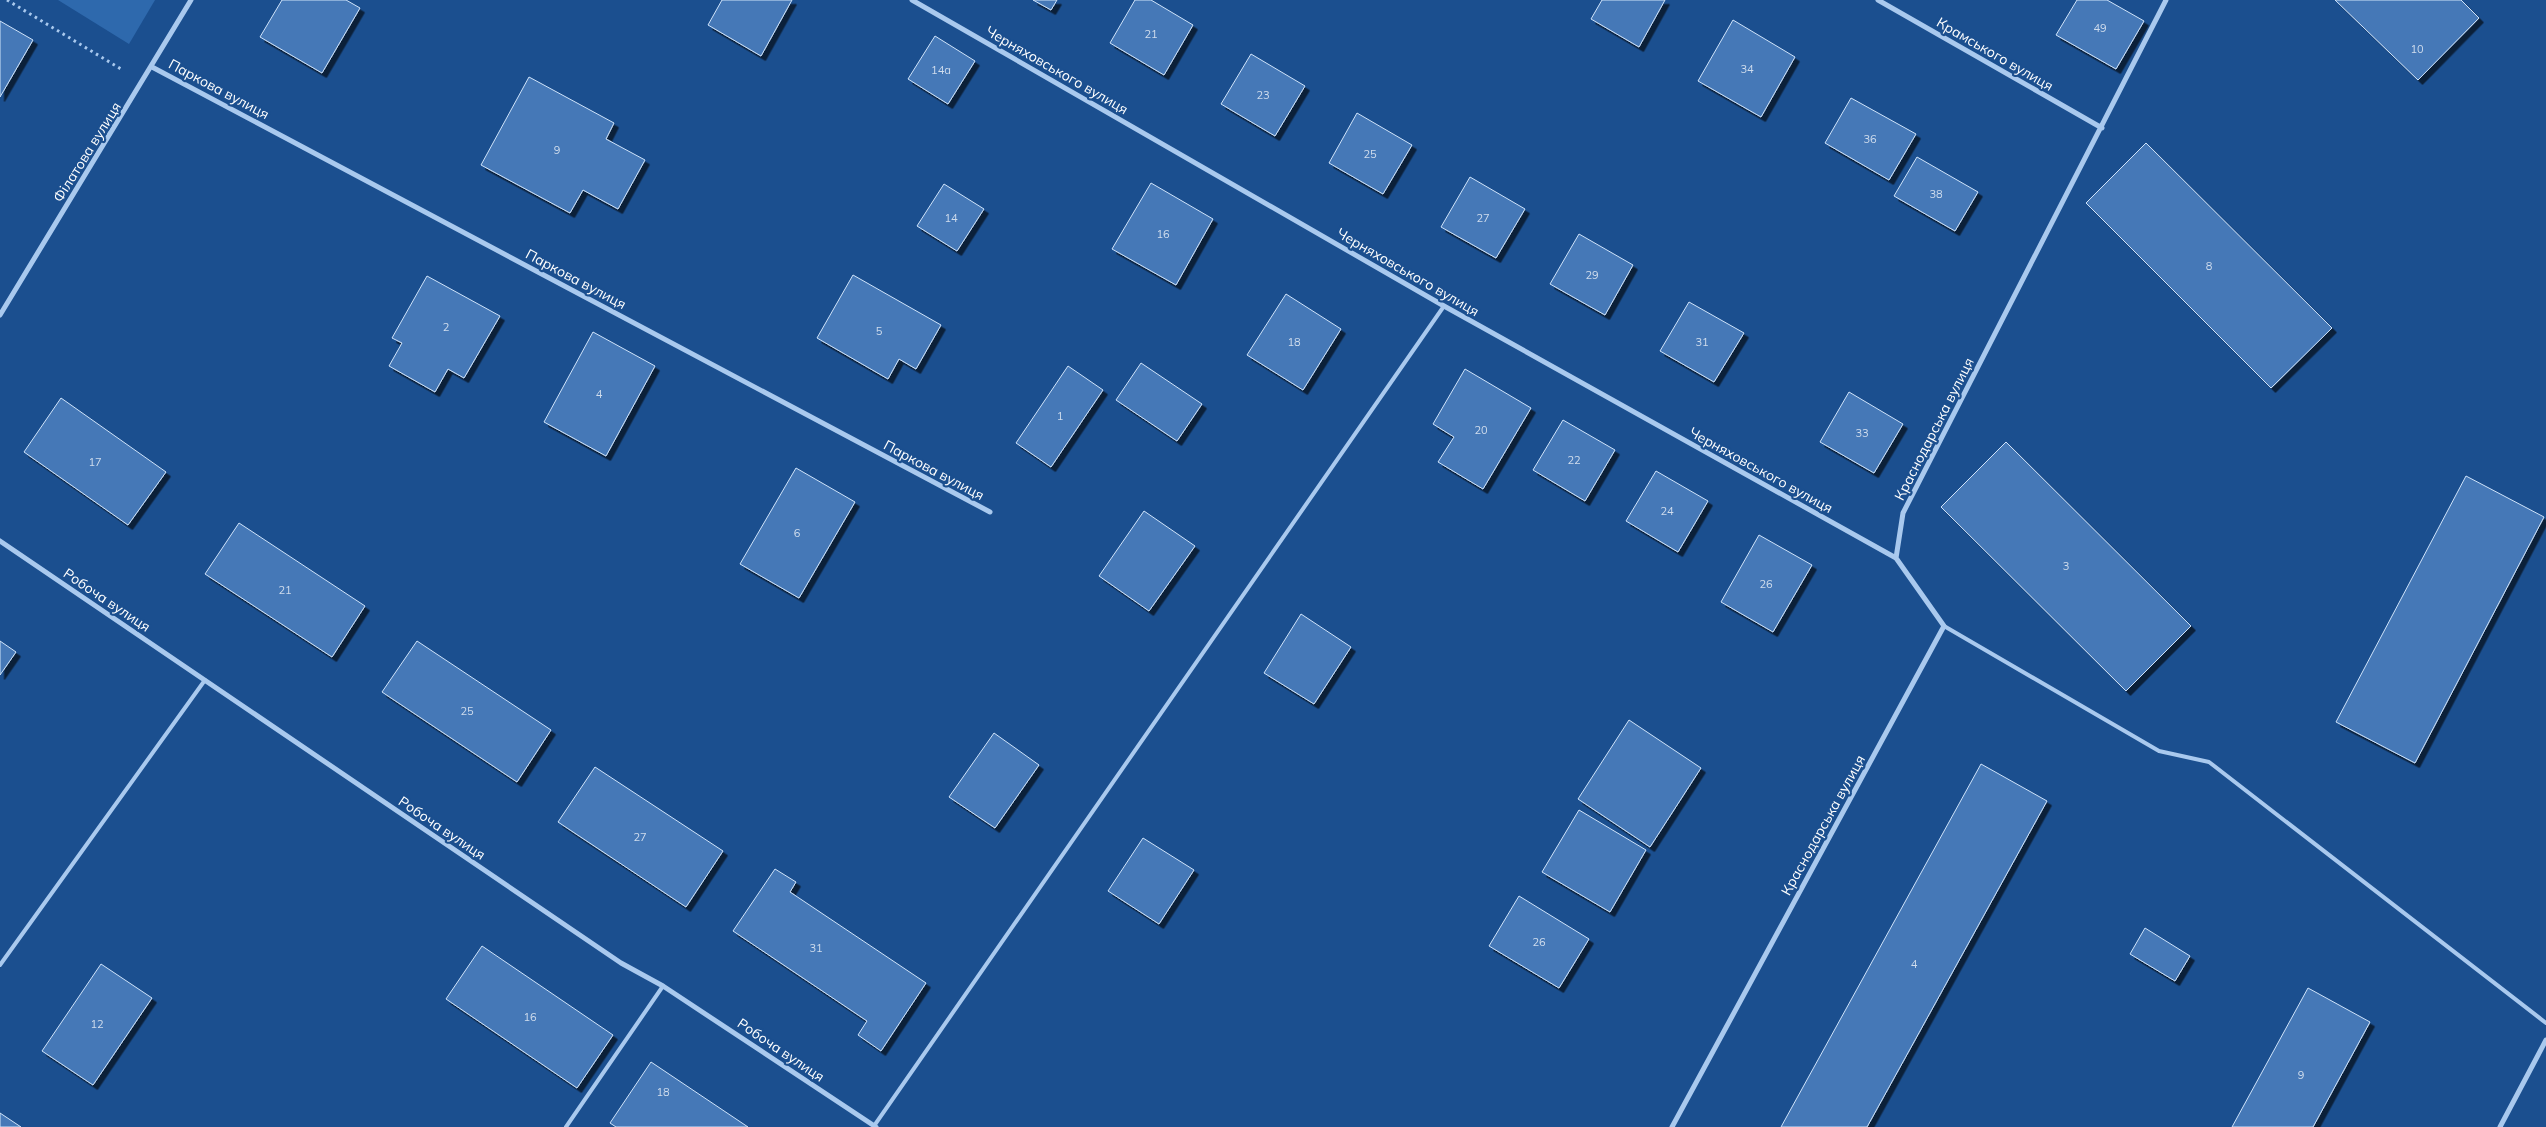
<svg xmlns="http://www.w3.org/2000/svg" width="2546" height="1127" font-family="Mulish,sans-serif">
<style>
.green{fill:#2e69ad}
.building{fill:#4478b7;stroke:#cfe3fa;filter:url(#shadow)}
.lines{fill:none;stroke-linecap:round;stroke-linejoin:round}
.path{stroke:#a9c9ee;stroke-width:3;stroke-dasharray:2.5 4;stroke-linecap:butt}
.lane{stroke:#a9c9ee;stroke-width:4}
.street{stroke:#a9c9ee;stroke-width:5}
.labels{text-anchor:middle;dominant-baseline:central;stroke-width:4.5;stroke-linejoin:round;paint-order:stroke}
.number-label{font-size:11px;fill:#d0dded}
.street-label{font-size:14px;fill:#fff;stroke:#1b4f8f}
</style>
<defs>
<filter id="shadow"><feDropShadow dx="4.5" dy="4.5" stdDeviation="0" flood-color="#0009"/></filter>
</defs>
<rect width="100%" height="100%" fill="#1b4f8f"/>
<!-- green -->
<path class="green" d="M58,0H155L129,44Z"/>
<!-- building -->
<path class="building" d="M282,0H346L360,8L322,73L260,37Z
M722,0H792L761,56L708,25Z
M1033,0H1057L1051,10Z
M1135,0H1151L1193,25L1164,75L1110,43Z
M1602,0H1665L1639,47L1591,19Z
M2077,0H2107L2144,21L2116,69L2056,35Z
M2335,0H2461L2479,18L2418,80Z
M1733,20L1795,57L1761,117L1698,81Z
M0,21L33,40L0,97Z
M935,36L975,61L948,104L908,79Z
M1251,54L1305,86L1275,136L1221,104Z
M529,77L614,123L606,139L645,160L618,209L583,190L570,213L481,165Z
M1851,98L1916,134L1889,180L1825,143Z
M1357,113L1412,145L1383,194L1329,163Z
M2146,143L2332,328L2271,388L2086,203Z
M1917,157L1978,192L1955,231L1894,196Z
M1470,177L1525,209L1496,258L1441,227Z
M1151,183L1213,219L1176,285L1112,249Z
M944,184L984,209L957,251L917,226Z
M1579,234L1633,265L1605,315L1550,284Z
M853,275L941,325L916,369L899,359L888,379L817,338Z
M427,276L500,316L464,378L448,369L435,392L389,366L402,343L392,338Z
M1286,294L1341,329L1303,390L1247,355Z
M1689,302L1744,333L1714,382L1660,351Z
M593,332L655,366L606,456L544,422Z
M1141,363L1202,404L1177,441L1116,400Z
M1068,366L1103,390L1051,467L1016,443Z
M1465,369L1531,408L1483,489L1438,462L1454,437L1433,424Z
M1849,392L1903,424L1874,473L1820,442Z
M61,398L166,472L128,525L24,452Z
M1563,420L1615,450L1585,501L1533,470Z
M2006,442L2191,626L2126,691L1941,507Z
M796,468L855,502L799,598L740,564Z
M1656,471L1708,501L1678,552L1626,521Z
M2466,476L2544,517L2415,763L2336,722Z
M1144,511L1195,546L1149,611L1099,576Z
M239,523L365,606L332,657L205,574Z
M1759,535L1812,565L1773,632L1721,602Z
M1301,614L1351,647L1314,704L1264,673Z
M0,641L16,652L0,675Z
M417,641L551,730L517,782L382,692Z
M1629,720L1701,768L1650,847L1578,799Z
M994,733L1039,765L995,828L949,797Z
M1981,764L2047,801L1867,1127H1781Z
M595,767L723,851L686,907L558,822Z
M1579,810L1646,850L1610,912L1542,872Z
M1143,838L1194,870L1159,924L1108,891Z
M775,869L796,882L790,892L926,983L881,1051L858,1035L867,1021L733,931Z
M1519,896L1589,939L1559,988L1489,946Z
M2145,928L2190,956L2175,981L2130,954Z
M482,946L613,1035L577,1088L446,999Z
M101,964L152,998L93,1085L42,1051Z
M2308,988L2370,1022L2313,1127H2232Z
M651,1062L748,1127H616L610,1123Z
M0,1113L21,1127H0Z"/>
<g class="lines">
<!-- path -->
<path class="path" d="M7,0L121,69"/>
<!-- lane -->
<path class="lane" d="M1944,626L2159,751L2209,762L2546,1023
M0,965L205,680
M874,1126L1444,306
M566,1127L663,986"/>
<!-- street -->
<path class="street" d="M912,0L1444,306L1896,558
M1878,0L2102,128
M152,67L990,512
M0,315L191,0
M0,541L621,963L663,986L876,1127
M1672,1127L1944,626L1896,558L1903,513L2166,0
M2500,1127L2546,1040"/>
</g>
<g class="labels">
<!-- number labels -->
<g class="number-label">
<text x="2100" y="28">49</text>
<text x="1151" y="34">21</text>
<text x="2417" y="49">10</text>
<text x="1747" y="69">34</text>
<text x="941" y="70">14а</text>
<text x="1263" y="95">23</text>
<text x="1870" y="139">36</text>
<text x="557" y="150">9</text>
<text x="1370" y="154">25</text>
<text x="1936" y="194">38</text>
<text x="951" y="218">14</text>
<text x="1483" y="218">27</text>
<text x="1163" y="234">16</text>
<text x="2209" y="266">8</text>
<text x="1592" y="275">29</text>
<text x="446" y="327">2</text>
<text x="879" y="331">5</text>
<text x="1294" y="342">18</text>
<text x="1702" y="342">31</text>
<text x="599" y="394">4</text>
<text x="1060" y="416">1</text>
<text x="1481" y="430">20</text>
<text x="1862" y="433">33</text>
<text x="1574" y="460">22</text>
<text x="95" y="462">17</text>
<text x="1667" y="511">24</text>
<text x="797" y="533">6</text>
<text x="2066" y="566">3</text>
<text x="1766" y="584">26</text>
<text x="285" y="590">21</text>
<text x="467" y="711">25</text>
<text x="640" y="837">27</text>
<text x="1539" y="942">26</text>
<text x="816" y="948">31</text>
<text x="1914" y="964">4</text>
<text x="530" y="1017">16</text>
<text x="97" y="1024">12</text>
<text x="2301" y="1075">9</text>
<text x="663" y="1092">18</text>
</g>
<!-- street labels -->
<g class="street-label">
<text transform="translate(1995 54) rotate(30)">Крамського вулиця</text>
<text transform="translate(1057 70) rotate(30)">Черняховського вулиця</text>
<text transform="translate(219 89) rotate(28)">Паркова вулиця</text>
<text transform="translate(87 152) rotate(-58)">Філатова вулиця</text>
<text transform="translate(1408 272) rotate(30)">Черняховського вулиця</text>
<text transform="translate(576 279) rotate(28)">Паркова вулиця</text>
<text transform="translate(1934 429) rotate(-63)">Краснодарська вулиця</text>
<text transform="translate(934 470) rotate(28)">Паркова вулиця</text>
<text transform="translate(1761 470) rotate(29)">Черняховського вулиця</text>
<text transform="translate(107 600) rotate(34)">Робоча вулиця</text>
<text transform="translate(1823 825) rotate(-61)">Краснодарська вулиця</text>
<text transform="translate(442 828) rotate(34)">Робоча вулиця</text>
<text transform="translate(781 1050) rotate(34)">Робоча вулиця</text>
</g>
</g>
</svg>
